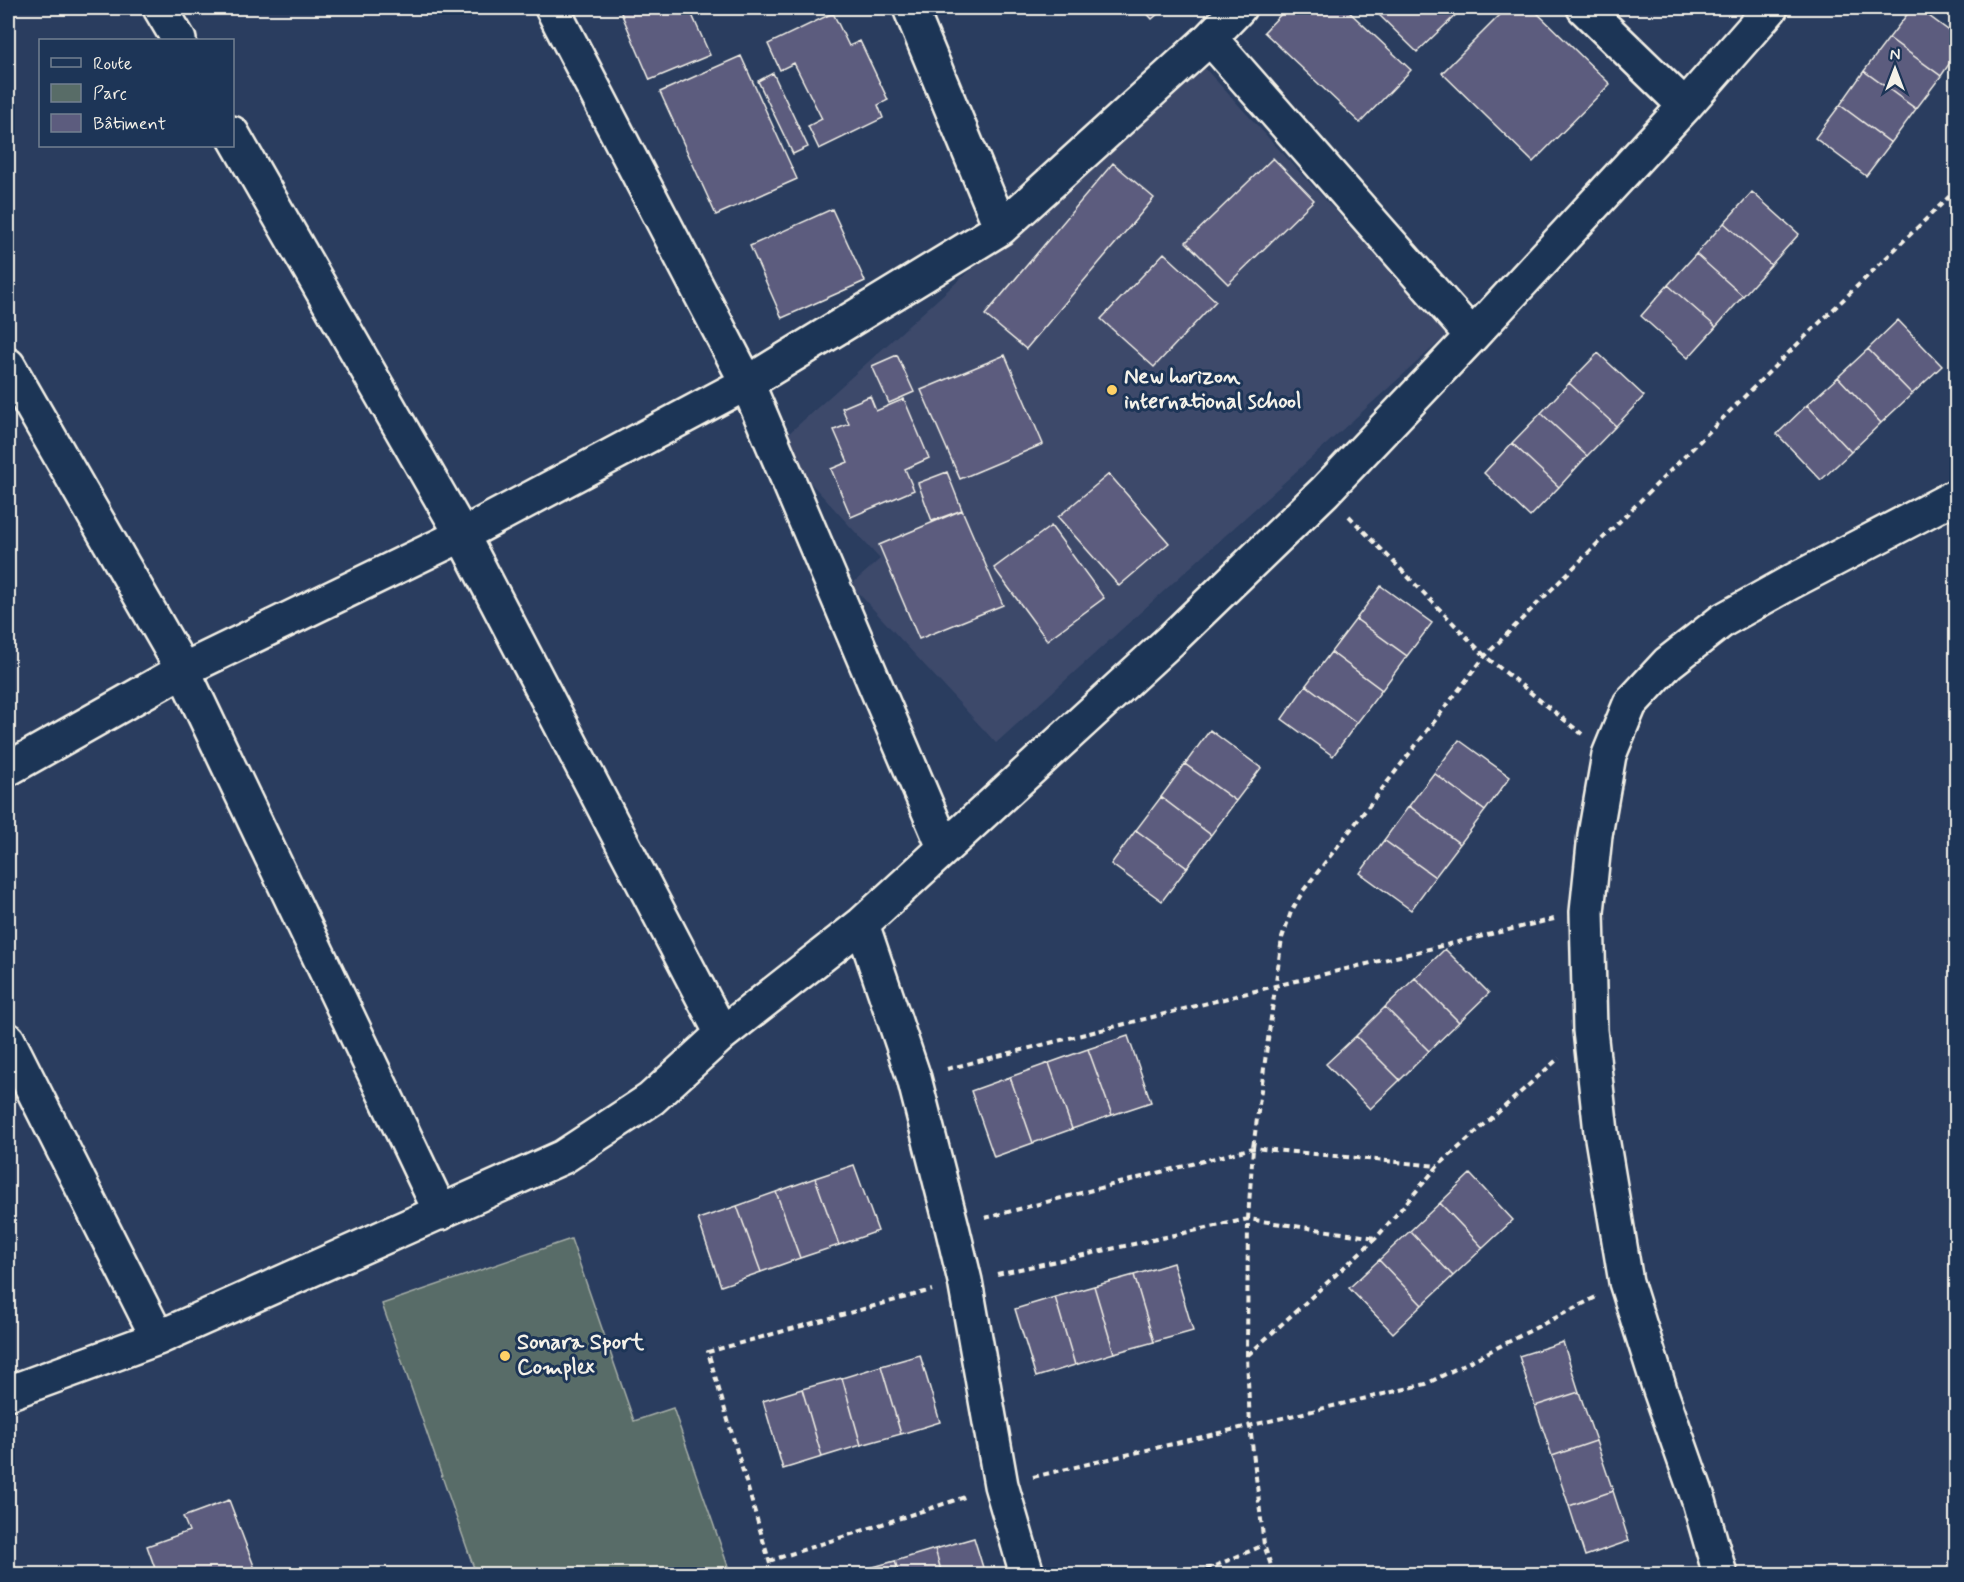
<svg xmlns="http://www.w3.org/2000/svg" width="1964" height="1582" font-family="Mynerve,sans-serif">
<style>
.built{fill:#3d496b}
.green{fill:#586c67;stroke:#a6aea8;stroke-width:1.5}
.building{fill:#5c5c7e;stroke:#f4f1e8;stroke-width:1.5}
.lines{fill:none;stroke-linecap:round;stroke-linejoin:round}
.minor-casing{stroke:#f4f1e8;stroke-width:38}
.path{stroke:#f4f1e8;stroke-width:4;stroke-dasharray:6 4.5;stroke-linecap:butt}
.minor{stroke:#1d3557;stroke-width:33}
.poi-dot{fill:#ffd166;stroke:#1d3557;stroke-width:2}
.labels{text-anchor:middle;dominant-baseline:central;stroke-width:6;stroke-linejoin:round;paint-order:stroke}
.poi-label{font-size:22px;font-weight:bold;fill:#f4f1e8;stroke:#1d3557;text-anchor:start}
</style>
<rect width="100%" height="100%" fill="#2a3d5f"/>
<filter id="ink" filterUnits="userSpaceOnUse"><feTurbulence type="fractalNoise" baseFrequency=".0167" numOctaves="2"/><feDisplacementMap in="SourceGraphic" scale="12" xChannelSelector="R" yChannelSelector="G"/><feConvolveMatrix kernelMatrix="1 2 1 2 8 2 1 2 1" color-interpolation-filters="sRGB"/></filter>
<g filter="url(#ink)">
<!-- built -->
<path class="built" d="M1200,63L1448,334L996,743L851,585L880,559L776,445Z"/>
<!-- green -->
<path class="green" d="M571,1239L634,1421L673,1408L730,1572L724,1574H476L382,1304Z"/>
<!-- building -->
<path class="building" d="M400,8H439L400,12Z
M619,8H689L710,55L650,80Z
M1142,8H1165L1152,19Z
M1287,8H1345L1411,70L1360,123L1264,32Z
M1372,8H1463L1417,52Z
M1507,8H1532L1610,84L1533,162L1442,73Z
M1912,8H1918L1956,36V54L1941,76L1889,38Z
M833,13L849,46L860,41L888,100L878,105L883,118L819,149L808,126L822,119L794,63L780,70L768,44Z
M1889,38L1941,76L1916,109L1864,71Z
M741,56L797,179L716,215L660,92Z
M1864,71L1916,109L1891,143L1840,105Z
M773,73L808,147L793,154L758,81Z
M1840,105L1891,143L1866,176L1815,138Z
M1273,158L1314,200L1228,284L1186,242Z
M1113,163L1154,198L1026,349L985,315Z
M1752,192L1799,234L1771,265L1724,223Z
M832,209L865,281L782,318L750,246Z
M1724,223L1771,265L1743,296L1696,254Z
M1164,253L1216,301L1154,367L1101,319Z
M1696,254L1743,296L1716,327L1668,285Z
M1668,285L1716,327L1688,358L1641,316Z
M1898,320L1942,366L1912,394L1868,349Z
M1868,349L1912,394L1881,423L1838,377Z
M1598,353L1644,396L1616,426L1569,383Z
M897,355L914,392L889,403L872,366Z
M1005,355L1043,444L960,479L921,390Z
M1838,377L1881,423L1851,452L1807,405Z
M1569,383L1616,426L1587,456L1541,413Z
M870,396L876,411L904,399L929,458L905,469L914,490L851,517L831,469L848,462L834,430L849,424L842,408Z
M1807,405L1851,452L1821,480L1777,434Z
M1541,413L1587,456L1559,487L1512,443Z
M1512,443L1559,487L1530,517L1484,473Z
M947,472L962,510L932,521L918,483Z
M1109,474L1169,543L1119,586L1058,517Z
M962,510L1003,605L919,639L879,545Z
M1051,526L1104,598L1047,640L994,568Z
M1381,586L1432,623L1407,656L1356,619Z
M1356,619L1407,656L1382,690L1331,652Z
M1331,652L1382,690L1357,723L1306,685Z
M1306,685L1357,723L1333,756L1282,719Z
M1210,730L1261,768L1236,801L1185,764Z
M1459,740L1510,777L1485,811L1434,773Z
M1185,764L1236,801L1211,835L1161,797Z
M1434,773L1485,811L1460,844L1409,806Z
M1161,797L1211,835L1187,868L1136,830Z
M1409,806L1460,844L1435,877L1384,840Z
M1136,830L1187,868L1162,901L1111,864Z
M1384,840L1435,877L1411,910L1360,873Z
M1445,949L1489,993L1459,1022L1415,978Z
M1415,978L1459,1022L1429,1051L1385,1007Z
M1385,1007L1429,1051L1400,1080L1356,1036Z
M1128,1036L1151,1102L1112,1115L1088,1049Z
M1356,1036L1400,1080L1370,1109L1326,1064Z
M1088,1049L1112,1115L1072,1129L1049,1063Z
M1049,1063L1072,1129L1033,1143L1010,1077Z
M1010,1077L1033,1143L994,1157L971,1091Z
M854,1165L878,1231L839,1245L815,1178Z
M1470,1174L1513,1220L1483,1248L1440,1203Z
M815,1178L839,1245L800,1258L776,1192Z
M776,1192L800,1258L761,1272L737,1206Z
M1440,1203L1483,1248L1453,1276L1410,1231Z
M737,1206L761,1272L721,1286L698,1219Z
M1410,1231L1453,1276L1422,1305L1379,1260Z
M1379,1260L1422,1305L1393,1333L1349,1288Z
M1173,1263L1193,1331L1154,1342L1134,1275Z
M1134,1275L1154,1342L1114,1353L1094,1286Z
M1094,1286L1114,1353L1075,1365L1055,1297Z
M1055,1297L1075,1365L1036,1377L1015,1309Z
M1563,1342L1579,1392L1535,1406L1519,1356Z
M920,1355L940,1422L901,1434L881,1366Z
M881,1366L901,1434L861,1445L842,1378Z
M842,1378L861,1445L822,1457L802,1389Z
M802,1389L822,1457L783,1469L763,1401Z
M1579,1392L1596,1441L1552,1456L1535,1406Z
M1596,1441L1613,1491L1569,1506L1552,1456Z
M1613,1491L1629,1541L1585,1556L1569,1506Z
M229,1500L257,1574H157L147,1546L189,1531L183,1517Z
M974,1538L985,1574H942L935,1549Z
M935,1549L942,1574H899L895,1561Z
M895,1561L899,1574H856L855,1572Z"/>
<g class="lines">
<defs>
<path id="minor" d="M160,8L179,40
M910,8L1001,228L747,383L944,847
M1584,8L1685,106
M1210,38L1472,336
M232,133L462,535L722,1034
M1001,228L1210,38L1239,8
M8,365L183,670L441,1213
M8,769L183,670L462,535L747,383L552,8
M862,924L914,1078L952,1227L965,1281L1001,1485L1027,1574
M8,1040L158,1338
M8,1393L158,1338L563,1157L651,1099L722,1034L862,924L1171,640L1325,491L1472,336L1685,106L1771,8
M1720,1574L1699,1501L1660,1390L1626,1282L1601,1132L1590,1030L1587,912L1595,835L1609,755L1630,704L1668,663L1723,620L1791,582L1956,496"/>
</defs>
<!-- minor casing -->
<use href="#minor" class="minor-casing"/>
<!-- path -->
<path class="path" d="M1349,516L1485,656L1582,734
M947,1069L1275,986L1554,919
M985,1218L1253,1148L1438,1166
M997,1274L1248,1219L1376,1238
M1248,1355L1376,1238L1438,1166L1559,1058
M1033,1477L1426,1384L1596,1297
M769,1561L968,1496
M773,1574L708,1352L932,1290
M1196,1574L1264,1545
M1274,1574L1264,1545L1250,1426L1247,1356L1248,1219L1253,1148L1282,938L1291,912L1303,891L1485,656L1774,367L1956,190"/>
<!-- minor -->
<use href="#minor" class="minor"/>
</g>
</g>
<!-- markers -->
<g class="poi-dot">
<circle cx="1112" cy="390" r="6"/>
<circle cx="505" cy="1356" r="6"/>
</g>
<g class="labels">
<!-- poi labels -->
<g class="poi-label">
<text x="1124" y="377">New horizon<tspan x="1124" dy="25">international school</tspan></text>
<text x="517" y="1343">Sonara Sport<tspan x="517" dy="25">Complex</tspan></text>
</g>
</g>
<!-- margin -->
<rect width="1964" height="1582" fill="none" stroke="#1d3557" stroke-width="30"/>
<rect x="15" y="15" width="1934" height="1552" fill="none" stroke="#f4f1e8" stroke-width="2" filter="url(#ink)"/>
<!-- legend -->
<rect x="39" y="39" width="195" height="108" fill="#1d3557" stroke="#738091" stroke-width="1.5"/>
<rect x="51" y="58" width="30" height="9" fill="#1d3557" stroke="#738091" stroke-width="1.5"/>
<text x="93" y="69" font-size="18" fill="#f4f1e8">Route</text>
<rect x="51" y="84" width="30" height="18" fill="#586c67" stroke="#738091" stroke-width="1.5"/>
<text x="93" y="99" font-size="18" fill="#f4f1e8">Parc</text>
<rect x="51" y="114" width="30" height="18" fill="#5c5c7e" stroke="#738091" stroke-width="1.5"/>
<text x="93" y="129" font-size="18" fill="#f4f1e8">Bâtiment</text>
<!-- north arrow -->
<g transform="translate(1895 69)" stroke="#1d3557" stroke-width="4.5" paint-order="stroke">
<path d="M0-4.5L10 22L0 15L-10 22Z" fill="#f4f1e8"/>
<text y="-9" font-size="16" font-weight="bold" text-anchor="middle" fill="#f4f1e8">N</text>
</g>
</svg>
